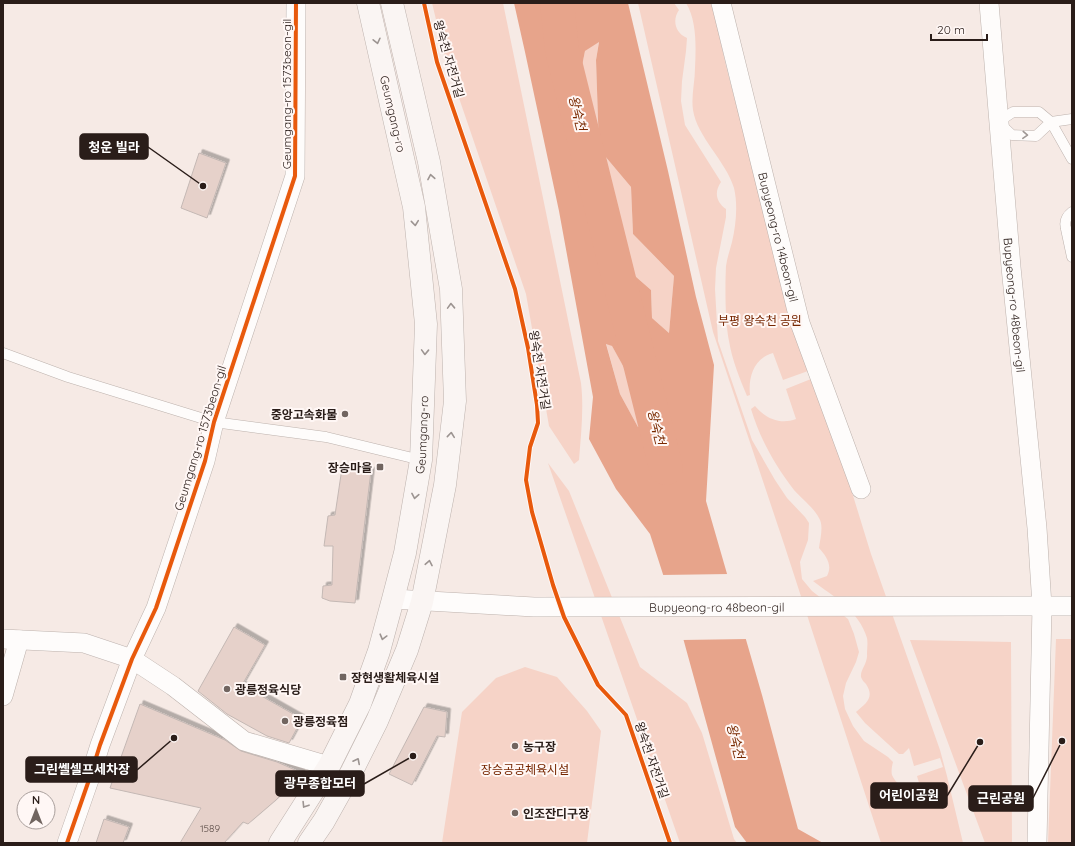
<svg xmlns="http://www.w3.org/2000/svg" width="1075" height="846" font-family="Quicksand,'Noto Sans KR',sans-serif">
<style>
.green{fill:#f6d3c7}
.water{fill:#e7a48b;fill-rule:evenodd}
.pier{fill:#f6eae5}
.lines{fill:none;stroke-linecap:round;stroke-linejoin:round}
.river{stroke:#e7a48b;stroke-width:34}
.building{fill:#e6d1ca;stroke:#c4b8b4;filter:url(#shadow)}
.service-casing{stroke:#bdb2ad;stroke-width:11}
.minor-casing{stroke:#bdb2ad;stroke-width:20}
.secondary-casing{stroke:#bdb2ad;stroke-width:23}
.service{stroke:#fefcfb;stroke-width:10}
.minor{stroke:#fefcfb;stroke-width:19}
.secondary{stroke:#faf5f3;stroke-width:22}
.cycleway-casing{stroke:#fff7f5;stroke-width:6}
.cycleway{stroke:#e8590c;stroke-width:4}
.oneway{stroke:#9c9491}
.oneway2{stroke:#9f9895}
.poi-dot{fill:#716560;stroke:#fff7f5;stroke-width:1.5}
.labels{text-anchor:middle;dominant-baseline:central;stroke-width:4;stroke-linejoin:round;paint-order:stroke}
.number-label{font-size:10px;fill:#594a45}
.street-label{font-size:12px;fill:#2a1d19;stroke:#fff7f5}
.park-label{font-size:12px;fill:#762600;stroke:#fff7f5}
.poi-label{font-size:12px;font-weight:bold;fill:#2a1d19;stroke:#fff7f5;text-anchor:start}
.water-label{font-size:13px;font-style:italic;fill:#792901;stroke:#fff7f5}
.leader{fill:none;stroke:#2a1d19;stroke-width:1.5}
.callout-dot{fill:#2a1d19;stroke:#fff7f5;stroke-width:1.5}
.callout{fill:#2a1d19;stroke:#2a1d19;stroke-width:1.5}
.callout-label{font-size:13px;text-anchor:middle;font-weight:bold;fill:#fff}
</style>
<defs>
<filter id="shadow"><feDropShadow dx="3.5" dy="-3.5" stdDeviation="0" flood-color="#0004"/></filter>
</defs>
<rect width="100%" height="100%" fill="#f6eae5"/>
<!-- green -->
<path class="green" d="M432,3H503L581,383C584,409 581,434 579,460L574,464L549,426L526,294L445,57Z
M638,3H674L679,10C672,20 675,33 687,38L686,51L682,81L681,101L685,125L721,182C714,192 716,202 726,209V217L716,268L715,289L718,341L752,440L775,480L787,498L805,517L809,523L808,540L800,562L802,579L812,591L848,619L854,634L859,652L856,662L846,683L843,696L845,709L853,726L864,741L888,757L893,762C892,766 891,771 892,775C896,785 911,795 921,790L917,776L943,767L940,758L914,766L909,748L903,754H899L865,723L856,712C866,703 875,698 866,684C864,682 862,680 861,677C860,670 868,663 867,654C867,649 868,643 867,638C859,611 834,597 813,581L827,576C833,565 826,556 819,548C820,539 824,526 819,518C814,508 801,498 794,490C775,465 760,439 751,409L755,406C765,418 780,425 796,419L786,389L811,379L808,371L783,380L773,353C754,358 748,377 750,395L747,396C740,379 732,360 729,341C725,321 725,286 726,266C727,258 730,250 732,242C736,225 738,205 734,188C726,161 697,137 693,110C691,96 695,82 695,68C696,47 697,21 686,3H712L726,66L775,250L830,421L871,554L940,750L947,776L963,843H881L784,544L713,332Z
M599,41L596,60L599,149L631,187L633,234L674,276L669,333L652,318L651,290L627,269L608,213L580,164L572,116L585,51Z
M616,309L622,313L644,353L659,374L660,400L665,419L638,427L620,394L606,343L612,346L627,372Z
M548,463L569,491L640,667L687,703L702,733L734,839L737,843H680Z
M1056,639H1072V843H1048Z
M910,640L1011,642L1012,843H985Z
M525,667L557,677L587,711L601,731L587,843H442L462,712L496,678Z"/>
<!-- water -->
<path class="water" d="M514,3H628L668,171L696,297L714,365L706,501L762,695L798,829L823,843H747L735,827L680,627L650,534L616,489L589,439L593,397L559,211L525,52ZM599,42L596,60L599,149L631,187L633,234L674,276L669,333L652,318L651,290L627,269L608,213L580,164L572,116L585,51ZM616,309L622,313L644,353L659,374L660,400L665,419L638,427L620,394L606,344L612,346L627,373Z"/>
<!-- pier -->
<path class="pier" d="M730,574L748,639L682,640L661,575Z"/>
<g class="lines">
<!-- river -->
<path class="river" d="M557,3L562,50L666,468"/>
</g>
<!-- building -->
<path class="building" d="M199,153L226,163L207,218L181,208Z
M342,468L371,471L355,603L330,601L322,598L323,586L332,585L333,546H324L328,516L335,515Z
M234,627L265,645L242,685L302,719L289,743L267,736L227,714L198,691Z
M140,704L225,740L241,751L277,762L302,773L276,800L248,824L243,822L224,843H180L201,808L110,788Z
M424,707L447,712L445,737L437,736L412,785L389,774Z
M104,819L129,827L123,843H96Z"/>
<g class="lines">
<defs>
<path id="service" d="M1072,119L1051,122L1036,136L1012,135L998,122L1013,112H1039L1051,122L1072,159
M1072,212C1063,219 1063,229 1072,235
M1066,229L1072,257
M3,353L68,377L214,422L326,437L421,460"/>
<g id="minor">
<path id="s1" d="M721,3L800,323L861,489"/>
<path id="s2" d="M989,3L1011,267L1037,528L1042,606L1037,843"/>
<path id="s3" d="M393,599L534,607L1072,606"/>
<path d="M3,639L84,643L132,659L173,686L244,741L329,766"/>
<path d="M3,696L19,640"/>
<path d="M67,843L90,777L100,745L132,659L156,608L205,461L214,422L295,176L296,3"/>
</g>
<g id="secondary">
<path id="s4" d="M280,843L329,766L360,704L379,651L393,599L405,553L421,460L426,324L414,207L368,3"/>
<path d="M309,843L324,821L352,771L377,721L407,650L422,602L445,485L455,401L451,289L429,162L392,3"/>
</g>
</defs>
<!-- service casing -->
<use href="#service" class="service-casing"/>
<!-- minor casing -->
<use href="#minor" class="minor-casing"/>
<!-- secondary casing -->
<use href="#secondary" class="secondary-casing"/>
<!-- service -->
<use href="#service" class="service"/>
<!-- minor -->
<use href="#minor" class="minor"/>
<!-- secondary -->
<use href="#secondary" class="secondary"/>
<defs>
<path id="cycleway" d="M424,3L437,62L515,289L528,348L537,405L538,423L530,447L526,480L532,512L553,585L564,617L598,685L626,715L670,843
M67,843L90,777L100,745L132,659L156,608L205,461L214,422L295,176L296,3"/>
</defs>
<!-- cycleway casing -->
<use href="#cycleway" class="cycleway-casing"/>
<!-- cycleway -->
<use href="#cycleway" class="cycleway"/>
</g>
<!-- one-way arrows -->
<defs><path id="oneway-chevron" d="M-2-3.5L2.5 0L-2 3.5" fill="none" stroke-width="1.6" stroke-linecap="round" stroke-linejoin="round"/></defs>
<g class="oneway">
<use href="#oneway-chevron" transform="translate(377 41) rotate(77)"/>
<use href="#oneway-chevron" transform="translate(431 177) rotate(-100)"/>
<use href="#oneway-chevron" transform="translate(415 223) rotate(84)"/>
<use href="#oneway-chevron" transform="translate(451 306) rotate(-92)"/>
<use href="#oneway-chevron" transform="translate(425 352) rotate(92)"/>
<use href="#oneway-chevron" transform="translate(451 435) rotate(-84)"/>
<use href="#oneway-chevron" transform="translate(415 496) rotate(100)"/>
<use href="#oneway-chevron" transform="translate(429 563) rotate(-79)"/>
<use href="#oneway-chevron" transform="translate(383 637) rotate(105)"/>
<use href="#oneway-chevron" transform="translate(357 761) rotate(-63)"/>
<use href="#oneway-chevron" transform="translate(305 805) rotate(122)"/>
</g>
<use class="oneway2" href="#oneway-chevron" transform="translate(1025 135) rotate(3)"/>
<!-- markers -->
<g class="poi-dot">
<circle cx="345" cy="414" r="4"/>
<rect x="376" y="463" width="8" height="8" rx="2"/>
<rect x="339" y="673" width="8" height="8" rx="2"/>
<circle cx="227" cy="689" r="4"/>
<circle cx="285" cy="721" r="4"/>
<circle cx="515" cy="746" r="4"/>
<circle cx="515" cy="813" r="4"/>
</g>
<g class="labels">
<!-- number labels -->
<g class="number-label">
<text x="210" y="828">1589</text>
</g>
<!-- street labels -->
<g class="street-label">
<text transform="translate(449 59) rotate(74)">왕숙천 자전거길</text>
<text transform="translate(286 94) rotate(-90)">Geumgang-ro 1573beon-gil</text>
<text transform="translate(393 114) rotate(77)">Geumgang-ro</text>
<text stroke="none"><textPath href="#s1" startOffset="241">Bupyeong-ro 14beon-gil</textPath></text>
<text stroke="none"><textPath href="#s2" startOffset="303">Bupyeong-ro 48beon-gil</textPath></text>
<text transform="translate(540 370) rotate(81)">왕숙천 자전거길</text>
<text stroke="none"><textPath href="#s4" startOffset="438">Geumgang-ro</textPath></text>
<text transform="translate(200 438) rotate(-73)">Geumgang-ro 1573beon-gil</text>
<text stroke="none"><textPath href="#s3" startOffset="324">Bupyeong-ro 48beon-gil</textPath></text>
<text transform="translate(652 760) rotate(71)">왕숙천 자전거길</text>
</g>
<!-- park labels -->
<g class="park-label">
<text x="760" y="320">부평 왕숙천 공원</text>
<text x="525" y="769">장승공공체육시설</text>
</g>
<!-- poi labels -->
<g class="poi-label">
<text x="337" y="414" text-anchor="end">중앙고속화물</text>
<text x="372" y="467" text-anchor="end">장승마을</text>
<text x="351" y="677">장현생활체육시설</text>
<text x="235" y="689">광릉정육식당</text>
<text x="293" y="721">광릉정육점</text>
<text x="523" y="746">농구장</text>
<text x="523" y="813">인조잔디구장</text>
</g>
<!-- water labels -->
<g class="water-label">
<text transform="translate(578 113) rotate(76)">왕숙천</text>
<text transform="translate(657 427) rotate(76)">왕숙천</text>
<text transform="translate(736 741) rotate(76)">왕숙천</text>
</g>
</g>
<!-- callouts -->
<path class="leader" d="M203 186L148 147M174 738L137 770M413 756L364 784M980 742L947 796M1062 741L1033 798"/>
<g class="callout-dot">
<circle cx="203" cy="186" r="4"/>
<circle cx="174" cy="738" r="4"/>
<circle cx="413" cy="756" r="4"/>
<circle cx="980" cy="742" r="4"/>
<circle cx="1062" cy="741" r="4"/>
</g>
<g class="callout">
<rect x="80" y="134" width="68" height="25" rx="4"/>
<rect x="26" y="757" width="111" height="25" rx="4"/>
<rect x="276" y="771" width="88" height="25" rx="4"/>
<rect x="871" y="783" width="76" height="25" rx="4"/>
<rect x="969" y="786" width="64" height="25" rx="4"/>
</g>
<g class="callout-label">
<text x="114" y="152">청운 빌라</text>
<text x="82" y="774">그린쎌셀프세차장</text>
<text x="320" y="788">광무종합모터</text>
<text x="909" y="800">어린이공원</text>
<text x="1001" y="803">근린공원</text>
</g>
<!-- border -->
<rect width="1075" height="846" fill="none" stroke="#2a1d19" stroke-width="8"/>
<!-- north arrow -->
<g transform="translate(36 810)"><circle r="19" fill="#fff7f5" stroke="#aaa09d"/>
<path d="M0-3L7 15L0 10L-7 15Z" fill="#716560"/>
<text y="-6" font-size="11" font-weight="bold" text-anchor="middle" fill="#2a1d19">N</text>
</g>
<!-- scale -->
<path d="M931 34v6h56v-6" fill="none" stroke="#2a1d19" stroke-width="2"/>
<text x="937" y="34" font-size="12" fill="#2a1d19" stroke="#fff7f5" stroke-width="3" paint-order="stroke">20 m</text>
</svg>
